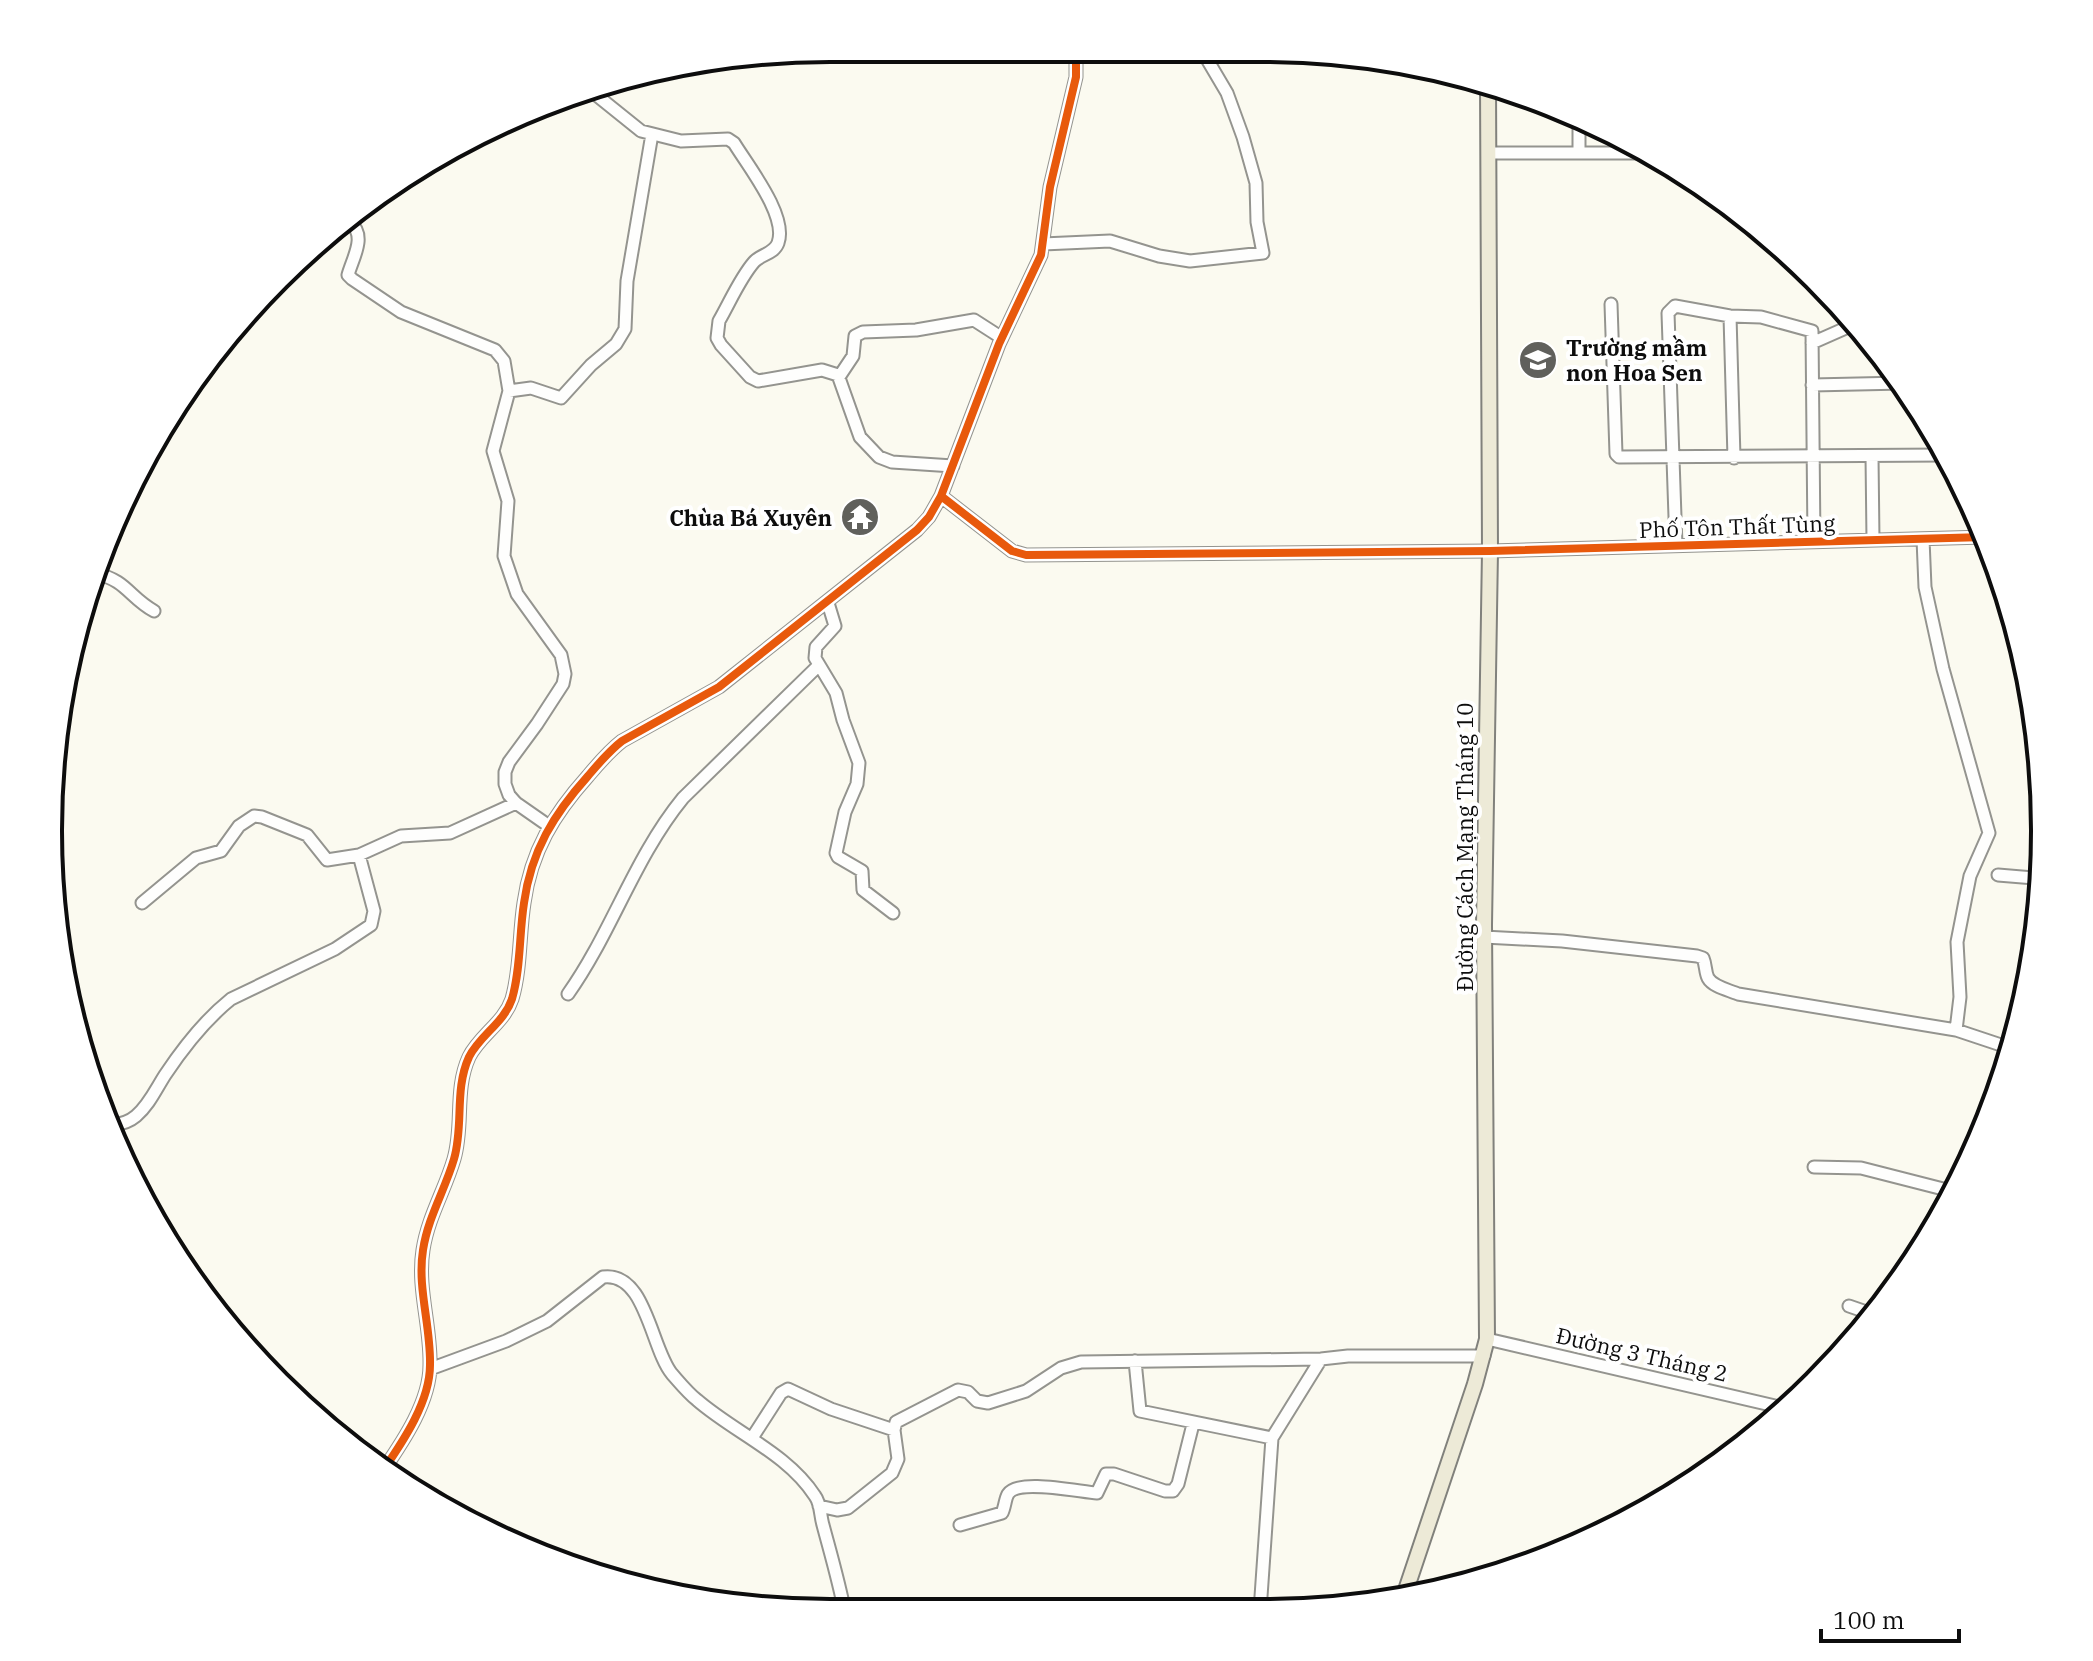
<svg xmlns="http://www.w3.org/2000/svg" width="2093" height="1661" font-family="'IBM Plex Serif',serif">
<style>
.lines{fill:none;stroke-linecap:round;stroke-linejoin:round}
.minor-casing{stroke:#94948f;stroke-width:15}
.major-casing{stroke:#81817c;stroke-width:18}
.minor{stroke:#fefefd;stroke-width:11}
.major{stroke:#edead7;stroke-width:14}
.cycleway-casing{stroke:#fff;stroke-width:13}
.cycleway{stroke:#e8590c;stroke-width:8}
.labels{text-anchor:middle;dominant-baseline:central;stroke-width:8;stroke-linejoin:round;paint-order:stroke}
.poi-label{font-size:22px;font-weight:bold;fill:#0d0d0d;stroke:#fff;text-anchor:start}
.street-label{font-size:22px;fill:#0d0d0d;stroke:#fff}
.rim{fill:none;stroke:#0d0d0d;stroke-width:4}
</style>
<rect width="100%" height="100%" fill="#fbfaf0"/>
<g class="lines">
<defs>
<path id="minor" d="M590,90L641,131L681,141L728,139L734,143C748,166 788,216 778,243C774,254 761,254 754,262C740,278 730,302 719,321L717,338L721,345L750,377L758,381L822,370L838,375L860,437L879,457L892,462L953,466
M1579,119V152
M1490,153H1653
M350,222C367,236 353,257 348,275L352,279L401,312L495,350L504,361L509,391L493,451L508,501L504,556L517,594L561,655L565,674L563,684L537,724L509,762L505,772V784L509,795L516,803L549,826
M1043,244L1110,241L1159,256L1190,261L1263,253L1257,222L1256,183L1243,137L1227,93L1201,49
M1611,304L1616,454L1619,457L1947,455
M1730,316L1734,458
M1812,343L1855,324
M839,377L853,356L855,336L863,332L916,330L974,320L1002,338
M1812,385L1903,383
M509,391L531,388L561,398L591,365L616,344L625,329L627,281L652,134
M1872,456L1873,540
M941,496L1012,551L1026,555L1490,551L1985,537
M1923,539L1925,587L1943,669L1989,833L1970,876L1957,942L1960,997L1956,1030
M1676,546L1668,313L1675,306L1730,316L1761,317L1812,331L1814,542
M97,574C126,580 130,598 154,611
M828,603L835,626L816,647L815,658L836,693L843,720L859,763L857,784L845,812L836,853L838,857L862,871L863,890L893,913
M1998,875L2035,878L2039,888L2036,926
M142,903L196,858L221,851L239,826L254,816L262,817L307,835L327,860L359,855L401,836L450,833L516,803
M1484,937L1562,941L1697,956L1703,958C1706,965 1705,972 1708,978C1713,987 1729,990 1738,994L1956,1030L2013,1049
M568,994C612,932 634,858 683,798L818,666
M113,1125C122,1124 129,1122 136,1116C149,1105 156,1089 165,1075C183,1048 206,1019 231,999L335,949L371,925L374,911L359,855
M1814,1167L1861,1168L1955,1192
M1849,1306L1875,1315
M1487,1339L1788,1409
M1135,1361L1140,1411L1272,1438
M430,1369L506,1341L547,1321L603,1277C646,1271 651,1349 672,1374C680,1383 688,1393 697,1400C735,1433 787,1453 815,1496C821,1504 820,1515 823,1525C831,1555 839,1582 845,1613
M752,1438L781,1393L788,1389L831,1409L894,1430
M384,1469C404,1440 430,1401 430,1365C431,1326 417,1288 423,1250C428,1217 445,1190 454,1159C464,1125 454,1090 469,1057C480,1035 504,1023 512,999C521,968 519,935 524,903C531,851 554,814 588,776C599,763 609,751 622,741L719,687L917,530L929,517L941,496L999,344L1041,255L1050,187L1076,77V49
M819,1506L837,1510L848,1508L892,1473L898,1459L894,1430L896,1422L958,1390L968,1392L977,1401L988,1403L1026,1391L1061,1368L1081,1362L1321,1359L1348,1356H1484
M960,1525L1002,1513C1005,1507 1005,1499 1008,1494C1018,1478 1080,1492 1097,1493L1106,1474H1114L1165,1491H1173L1178,1484L1193,1424
M1260,1611L1272,1438L1321,1359"/>
<path id="major" d="M1404,1596L1475,1384L1487,1339L1484,925L1490,551L1488,84"/>
</defs>
<!-- minor casing -->
<use href="#minor" class="minor-casing"/>
<!-- major casing -->
<use href="#major" class="major-casing"/>
<!-- minor -->
<use href="#minor" class="minor"/>
<!-- major -->
<use href="#major" class="major"/>
<defs>
<path id="cycleway" d="M941,496L1012,551L1026,555L1490,551L1985,537
M384,1469C404,1440 430,1401 430,1365C431,1326 417,1288 423,1250C428,1217 445,1190 454,1159C464,1125 454,1090 469,1057C480,1035 504,1023 512,999C521,968 519,935 524,903C531,851 554,814 588,776C599,763 609,751 622,741L719,687L917,530L929,517L941,496L999,344L1041,255L1050,187L1076,77V49"/>
</defs>
<!-- cycleway casing -->
<use href="#cycleway" class="cycleway-casing"/>
<!-- cycleway -->
<use href="#cycleway" class="cycleway"/>
</g>
<!-- icons -->
<defs>
<symbol id="school-disc" viewBox="-11 -11 22 22"><circle r="9.5" fill="#60605c" stroke="#fff"/><path d="M0-5L7-2L0 1L-7-2ZM-4 1L0 2.5L4 1V4Q0 6-4 4Z" fill="#fff"/></symbol>
<symbol id="temple-disc" viewBox="-11 -11 22 22"><circle r="9.5" fill="#60605c" stroke="#fff"/><path d="M0-6L5-2H3V0L6.5 2.5H4V6H1.5V3h-3V6H-4V2.5H-6.5L-3 0V-2H-5Z" fill="#fff"/></symbol>
</defs>
<g fill-rule="evenodd">
<use href="#school-disc" x="1516" y="338" width="44" height="44"/>
<use href="#temple-disc" x="838" y="495" width="44" height="44"/>
</g>
<g class="labels">
<!-- poi labels -->
<g class="poi-label">
<text x="1566" y="347">Trường mầm<tspan x="1566" dy="25">non Hoa Sen</tspan></text>
<text x="832" y="517" text-anchor="end">Chùa Bá Xuyên</text>
</g>
<!-- street labels -->
<g class="street-label">
<text transform="translate(1737 526) rotate(-2)">Phố Tôn Thất Tùng</text>
<text transform="translate(1464 847) rotate(-90)">Đường Cách Mạng Tháng 10</text>
<text transform="translate(1642 1354) rotate(13)">Đường 3 Tháng 2</text>
</g>
</g>
<!-- crop -->
<path d="M0 0H2093V1661H0ZM830 62H1263A768 768 0 0 1 2031 830V831A768 768 0 0 1 1263 1599H830A768 768 0 0 1 62 831V830A768 768 0 0 1 830 62Z" fill="#fff" fill-rule="evenodd"/>
<path class="rim" d="M830 62H1263A768 768 0 0 1 2031 830V831A768 768 0 0 1 1263 1599H830A768 768 0 0 1 62 831V830A768 768 0 0 1 830 62Z"/>
<!-- scale -->
<path d="M1821 1629v12h138v-12" fill="none" stroke="#0d0d0d" stroke-width="4"/>
<text x="1833" y="1629" font-size="24" fill="#0d0d0d" stroke="#ffffff" stroke-width="6" paint-order="stroke">100 m</text>
</svg>
